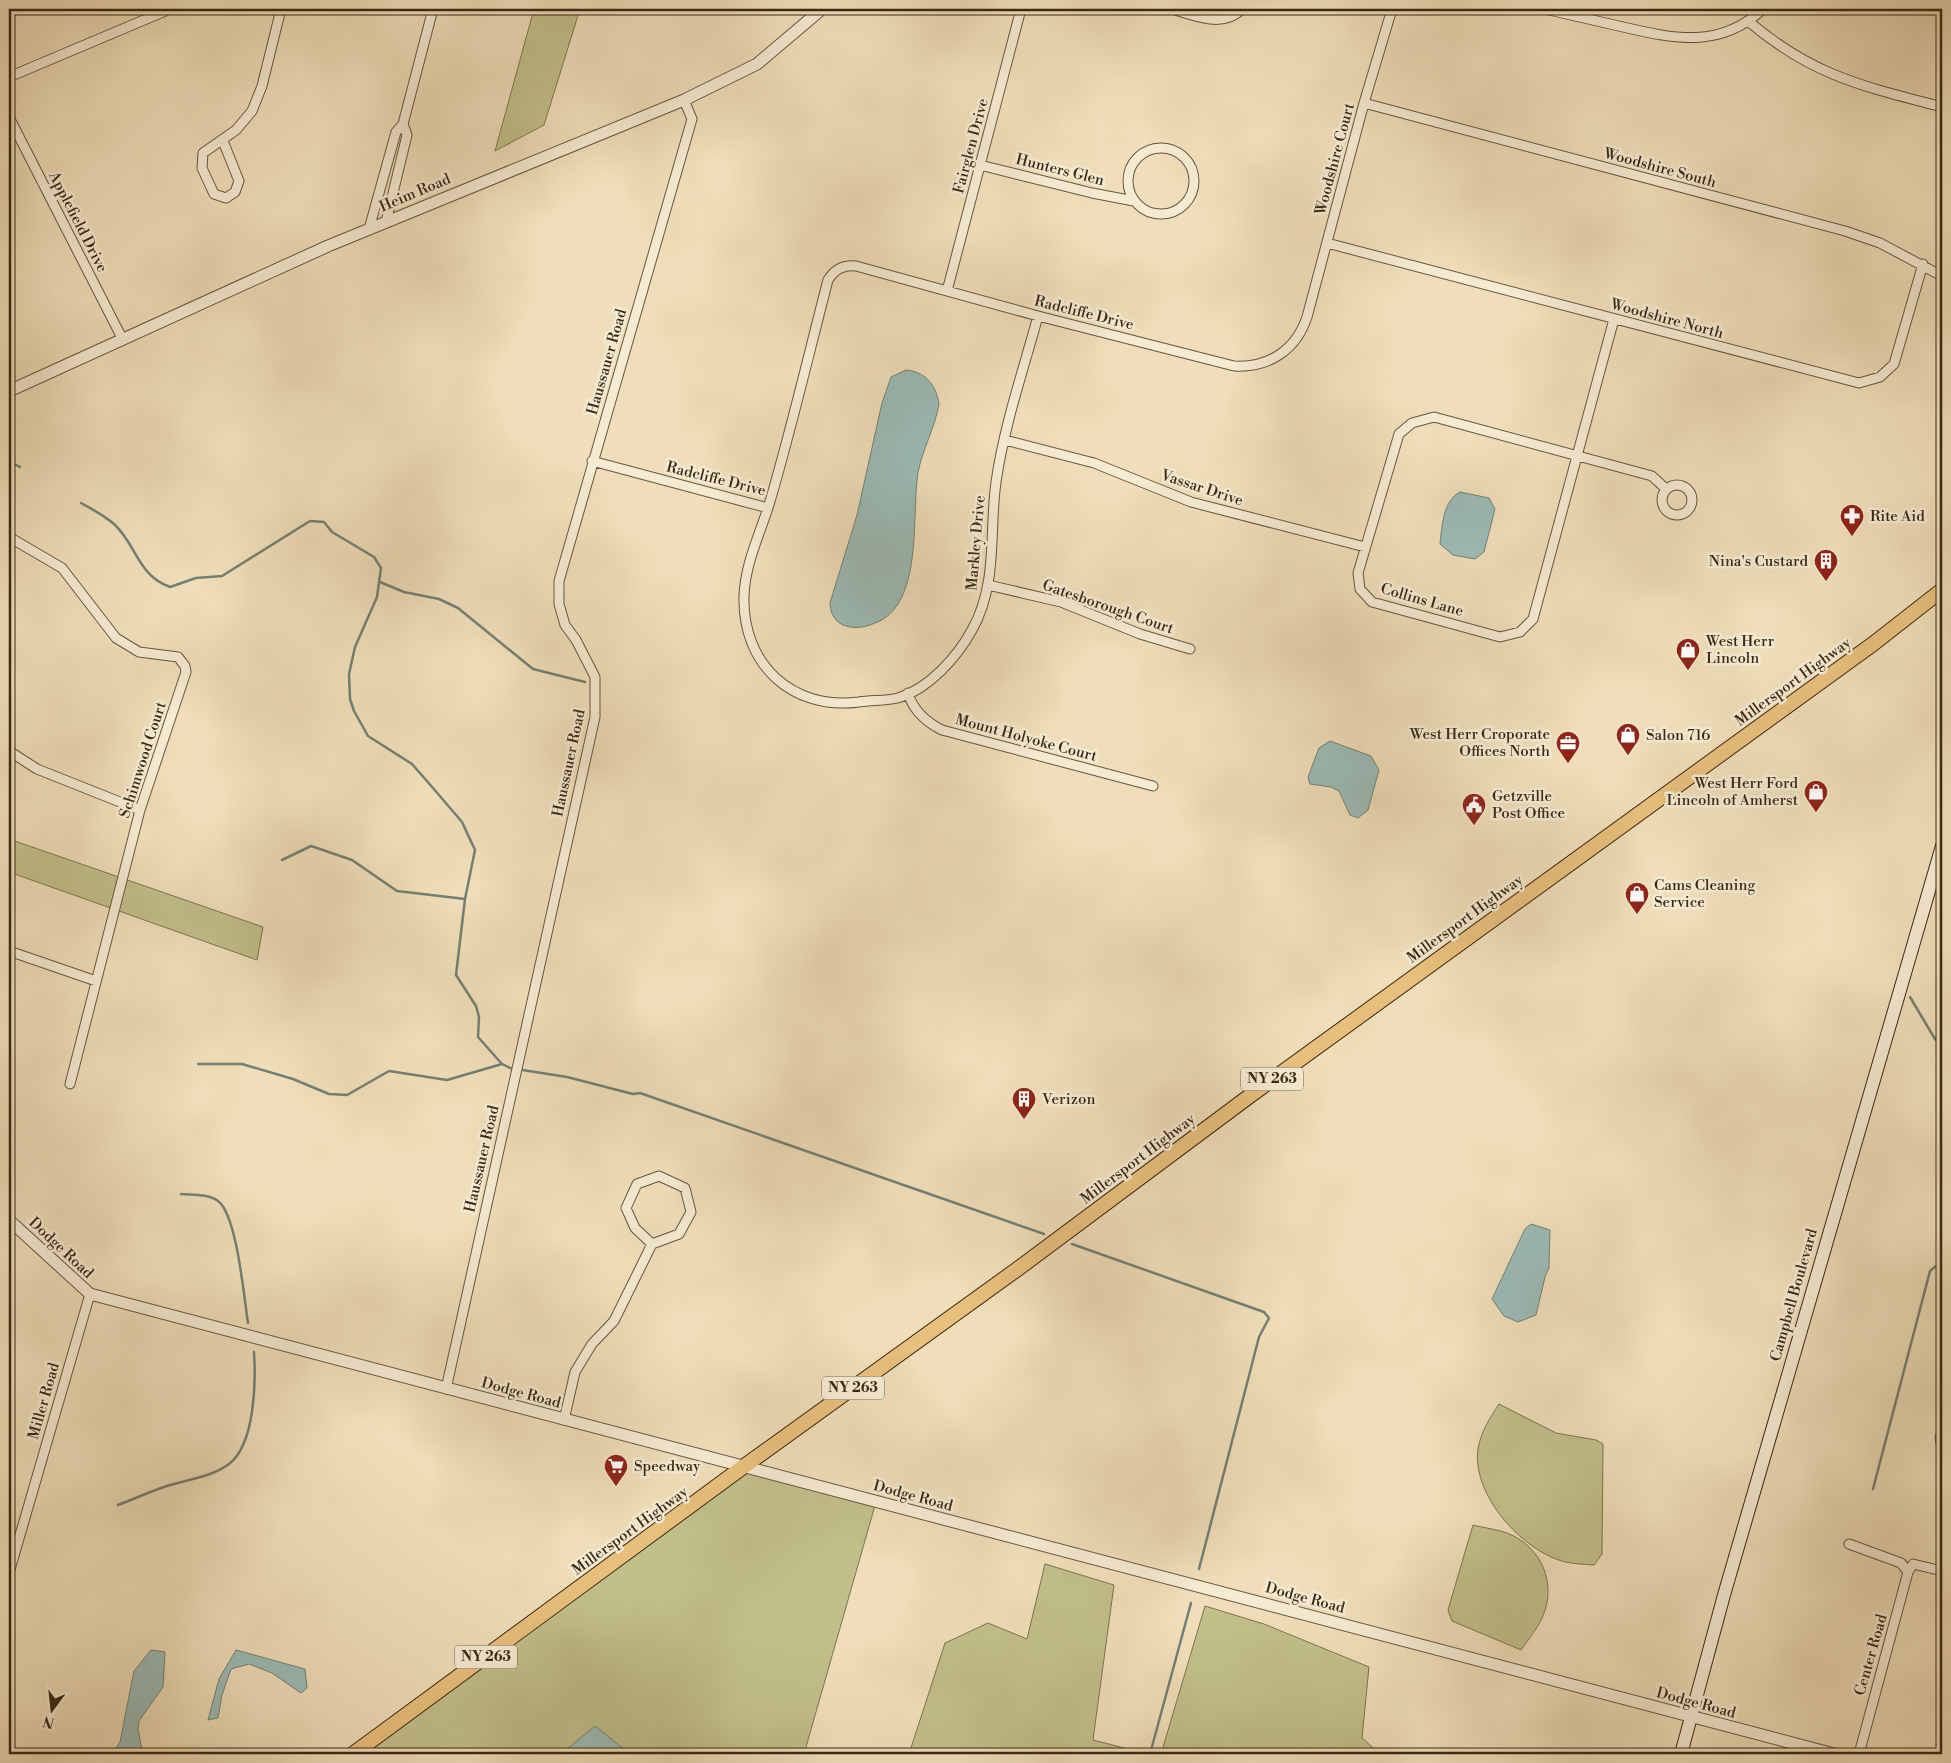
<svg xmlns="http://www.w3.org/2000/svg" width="1951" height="1763" font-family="'Libre Bodoni',serif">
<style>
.green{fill:#c1bf8a;stroke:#7c744f}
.water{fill:#9bbbb6;stroke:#738075}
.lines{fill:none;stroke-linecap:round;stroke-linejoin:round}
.stream{stroke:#738075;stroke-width:2.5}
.minor-casing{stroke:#66563d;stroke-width:11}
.tertiary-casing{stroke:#66563d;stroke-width:13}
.secondary-casing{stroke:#382814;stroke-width:14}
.primary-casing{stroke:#382814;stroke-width:16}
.minor{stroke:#f5ead2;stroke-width:9}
.tertiary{stroke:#f5ead2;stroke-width:11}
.secondary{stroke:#f5ead2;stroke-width:12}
.primary{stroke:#e8bf7c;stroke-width:14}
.labels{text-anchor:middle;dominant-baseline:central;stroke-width:5;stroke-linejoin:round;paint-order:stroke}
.shield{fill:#f5ead2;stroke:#71624d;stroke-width:1}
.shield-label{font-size:14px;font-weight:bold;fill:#382814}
.street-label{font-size:15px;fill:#382814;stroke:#f5ead2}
.poi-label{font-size:15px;fill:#382814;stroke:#f5ead2;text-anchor:start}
</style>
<rect width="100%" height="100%" fill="#efdeb9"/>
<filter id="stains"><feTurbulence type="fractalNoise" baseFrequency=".004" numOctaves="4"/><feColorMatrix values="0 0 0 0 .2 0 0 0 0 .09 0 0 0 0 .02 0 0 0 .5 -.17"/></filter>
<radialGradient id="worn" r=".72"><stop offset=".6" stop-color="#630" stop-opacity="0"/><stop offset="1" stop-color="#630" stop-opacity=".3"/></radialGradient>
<!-- green -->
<path class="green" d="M534,9H580L544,125L495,151Z
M9,839L263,927L257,960L9,872Z
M1499,1404L1556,1433L1596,1440L1603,1444L1602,1554L1594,1565C1581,1564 1568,1564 1556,1559C1517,1544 1472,1493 1478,1449C1481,1431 1490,1418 1499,1404Z
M743,1467L876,1502L804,1754H353Z
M1473,1525C1484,1528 1496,1529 1507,1533C1541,1546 1558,1584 1542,1618C1537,1629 1528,1640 1521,1650L1452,1621L1448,1610Z
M1045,1564L1114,1585L1093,1740L1148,1754H909L945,1643L988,1623L1027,1639Z
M1205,1606L1264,1624L1369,1667L1362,1738L1380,1754H1161Z"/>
<!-- water -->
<path class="water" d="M906,370C926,372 936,385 939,404C935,428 922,450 918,473C911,515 924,605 875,623C866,627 856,629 846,626C835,623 830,613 830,603L857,515L882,403L891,377Z
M1460,492L1489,498L1495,509L1484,552L1475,559L1453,555L1440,544C1442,526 1443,501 1460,492Z
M1330,741L1371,756L1379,770L1368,810L1358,818L1350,815L1339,791L1331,787L1310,784L1308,777L1319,748Z
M1531,1224L1550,1230L1549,1268L1545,1277L1536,1315L1518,1322L1504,1316L1492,1299L1525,1229Z
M151,1650L165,1652L163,1687L139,1721L138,1729L143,1754H112L120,1742L134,1671Z
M236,1650L305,1669L307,1688L301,1693L272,1673L249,1664L231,1669L222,1695L218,1718L208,1720L219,1679Z
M595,1726L630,1754H565L566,1750Z"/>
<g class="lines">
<!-- stream -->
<path class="stream" d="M9,461L20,467
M81,503C92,509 105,516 114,524C137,545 137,575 170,587L196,578L222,576L310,521L324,522L332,532L374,557L381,568L377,597L355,647L349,674L350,699L354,711L368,736L412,764L433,788L462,822L475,850L465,899L456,975L476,1006L479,1017L478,1037L502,1064L510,1068L567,1077L633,1094L640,1093L1044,1234
M380,582L404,592L439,599L458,608L533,669L585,682
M282,860L311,846L352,860L397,891L465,899
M1910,997L1935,1039L1942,1046
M198,1064H242L293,1079L329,1094L347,1095L389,1071L447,1080L502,1064
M181,1194C194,1195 208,1194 218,1201C237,1215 244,1298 248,1323
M1072,1244L1264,1312L1269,1318L1259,1337L1199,1569
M1873,1489L1930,1271L1936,1266L1942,1268
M118,1505C134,1499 149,1492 164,1487C185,1480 212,1477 229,1464C255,1444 256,1382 254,1352
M456,1751L457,1754
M1150,1754L1191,1603"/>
<defs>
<path id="minor" d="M1171,9C1194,15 1222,29 1242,9
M1545,9C1571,15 1597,21 1623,27C1675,39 1720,49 1763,9
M1748,21C1813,76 1862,86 1942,107
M9,77L170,9
M1364,103L1845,231L1880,243L1942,276
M9,117L123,340
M223,141L239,181L235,192L226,198L214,194L202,168L203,153L236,130L252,111L262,86L281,9
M1128 181a33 33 0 1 1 66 0a33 33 0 1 1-66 0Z
M980,165L1092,193L1134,201
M386,222L407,135L403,124
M369,229L396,132L403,124L433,9
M1327,243L1859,383L1880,377L1894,364L1923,264
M947,291L1021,9
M1038,316C1023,371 1004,426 996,482C989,532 998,584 972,630C957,657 929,689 898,698C886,701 871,700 859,702C792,711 742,664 744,596C745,562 762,530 771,498C792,426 809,353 828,280C835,269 843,265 856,266L1038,316L1234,366C1269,368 1296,350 1307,317L1364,103L1392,9
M1614,319L1533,619L1520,632L1500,637L1372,602L1360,589L1358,573L1399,434L1412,423L1434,417L1652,476L1666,489
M1005,440L1094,463L1191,502L1365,547
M592,461L768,508
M1662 500a15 15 0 1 1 30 0a15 15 0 1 1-30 0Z
M9,537L62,568L116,638L139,652L178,657L185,666L186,672L140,810L70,1084
M988,585L1061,602L1140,634L1190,649
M908,693C913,710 926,722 942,730L1153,786
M9,751L37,769L140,810
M9,951L96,981
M446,1389L595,717V677L576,640L565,625L559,604V581L692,119L684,100
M564,1420L575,1372L592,1344L614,1321L652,1244L679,1234L691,1212L685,1188L659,1176L637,1184L626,1208L635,1228L652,1244
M1942,1431L1940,1438L1942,1446
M1849,1544L1901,1563L1908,1572
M9,1573L90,1294
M1859,1754L1908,1572L1913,1564L1942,1571"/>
<path id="tertiary" d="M9,391L328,246L684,100L757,64L822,9
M9,1220L90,1294L1834,1754"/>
<path id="secondary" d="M1681,1754L1724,1595L1942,846"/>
<path id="primary" d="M353,1754L743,1467L1019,1268L1251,1095L1873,644L1942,590"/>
</defs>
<!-- minor casing -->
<use href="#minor" class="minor-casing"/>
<!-- tertiary casing -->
<use href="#tertiary" class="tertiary-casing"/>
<!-- secondary casing -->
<use href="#secondary" class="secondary-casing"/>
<!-- primary casing -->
<use href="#primary" class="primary-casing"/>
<!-- minor -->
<use href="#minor" class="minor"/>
<!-- tertiary -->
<use href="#tertiary" class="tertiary"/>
<!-- secondary -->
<use href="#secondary" class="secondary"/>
<!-- primary -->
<use href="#primary" class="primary"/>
</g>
<!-- icons -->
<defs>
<symbol id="pharmacy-pin" viewBox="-11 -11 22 30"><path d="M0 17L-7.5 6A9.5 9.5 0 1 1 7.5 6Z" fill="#8f2418" stroke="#f5ead2"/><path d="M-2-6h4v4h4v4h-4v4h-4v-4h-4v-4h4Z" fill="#fff"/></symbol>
<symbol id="building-pin" viewBox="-11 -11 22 30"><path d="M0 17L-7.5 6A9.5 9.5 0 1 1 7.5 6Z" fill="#8f2418" stroke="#f5ead2"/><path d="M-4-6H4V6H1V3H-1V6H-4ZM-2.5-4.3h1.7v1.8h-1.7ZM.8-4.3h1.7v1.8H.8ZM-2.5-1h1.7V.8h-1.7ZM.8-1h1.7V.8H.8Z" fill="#fff"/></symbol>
<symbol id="shop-pin" viewBox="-11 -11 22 30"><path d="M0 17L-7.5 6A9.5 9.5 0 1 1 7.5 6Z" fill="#8f2418" stroke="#f5ead2"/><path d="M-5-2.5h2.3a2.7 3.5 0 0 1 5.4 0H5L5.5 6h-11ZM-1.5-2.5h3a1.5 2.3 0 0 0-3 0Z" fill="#fff"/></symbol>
<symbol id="office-pin" viewBox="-11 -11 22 30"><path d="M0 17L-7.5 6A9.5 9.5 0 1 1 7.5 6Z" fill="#8f2418" stroke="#f5ead2"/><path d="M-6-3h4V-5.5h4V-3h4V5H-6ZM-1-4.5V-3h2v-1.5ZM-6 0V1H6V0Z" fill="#fff"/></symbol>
<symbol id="civic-pin" viewBox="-11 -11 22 30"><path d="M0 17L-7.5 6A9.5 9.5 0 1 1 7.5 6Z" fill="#8f2418" stroke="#f5ead2"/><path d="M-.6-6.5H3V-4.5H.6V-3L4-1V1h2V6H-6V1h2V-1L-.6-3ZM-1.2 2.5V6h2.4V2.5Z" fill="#fff"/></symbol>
<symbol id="supermarket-pin" viewBox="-11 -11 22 30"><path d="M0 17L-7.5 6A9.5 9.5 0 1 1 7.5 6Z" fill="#8f2418" stroke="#f5ead2"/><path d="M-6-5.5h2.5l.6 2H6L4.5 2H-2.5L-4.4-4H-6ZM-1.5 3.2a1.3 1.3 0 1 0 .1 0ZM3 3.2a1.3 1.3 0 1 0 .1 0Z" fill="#fff"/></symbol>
</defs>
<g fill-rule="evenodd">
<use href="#pharmacy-pin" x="1838" y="502" width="28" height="38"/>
<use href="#building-pin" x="1812" y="547" width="28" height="38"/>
<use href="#shop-pin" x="1674" y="636" width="28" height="38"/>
<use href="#shop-pin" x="1614" y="721" width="28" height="38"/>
<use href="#office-pin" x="1554" y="729" width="28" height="38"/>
<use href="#shop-pin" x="1802" y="778" width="28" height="38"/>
<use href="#civic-pin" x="1460" y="791" width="28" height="38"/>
<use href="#shop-pin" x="1623" y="880" width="28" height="38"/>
<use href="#building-pin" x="1010" y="1085" width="28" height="38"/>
<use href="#supermarket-pin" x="602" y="1452" width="28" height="38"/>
</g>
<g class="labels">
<!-- shield labels -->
<g class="shield">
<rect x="1241" y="1067.5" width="62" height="23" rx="4"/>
<rect x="822" y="1376.5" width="62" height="23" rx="4"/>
<rect x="455" y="1645.5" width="62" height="23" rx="4"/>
</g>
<g class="shield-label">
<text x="1272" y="1079">NY 263</text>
<text x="853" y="1388">NY 263</text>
<text x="486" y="1657">NY 263</text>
</g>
<!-- street labels -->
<g class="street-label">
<text transform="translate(971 146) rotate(-75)">Fairglen Drive</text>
<text transform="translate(1335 159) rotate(-75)">Woodshire Court</text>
<text transform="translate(1660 168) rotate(15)">Woodshire South</text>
<text transform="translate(1060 170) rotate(14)">Hunters Glen</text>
<text transform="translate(415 193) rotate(-23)">Heim Road</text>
<text transform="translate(78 222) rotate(63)">Applefield Drive</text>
<text transform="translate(1084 313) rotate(14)">Radcliffe Drive</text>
<text transform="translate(1667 319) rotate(15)">Woodshire North</text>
<text transform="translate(607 362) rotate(-74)">Haussauer Road</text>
<text transform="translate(716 479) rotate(14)">Radcliffe Drive</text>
<text transform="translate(1202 488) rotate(18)">Vassar Drive</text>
<text transform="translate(976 543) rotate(-85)">Markley Drive</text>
<text transform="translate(1422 600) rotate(16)">Collins Lane</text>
<text transform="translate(1108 607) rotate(19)">Gatesborough Court</text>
<text transform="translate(1793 682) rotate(-36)">Millersport Highway</text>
<text transform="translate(1026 738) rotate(15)">Mount Holyoke Court</text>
<text transform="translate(143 760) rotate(-72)">Schimwood Court</text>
<text transform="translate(569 763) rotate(-78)">Haussauer Road</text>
<text transform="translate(1465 919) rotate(-36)">Millersport Highway</text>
<text transform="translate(482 1159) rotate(-77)">Haussauer Road</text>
<text transform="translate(1138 1159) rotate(-37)">Millersport Highway</text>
<text transform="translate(61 1248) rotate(43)">Dodge Road</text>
<text transform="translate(1794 1295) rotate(-74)">Campbell Boulevard</text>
<text transform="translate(521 1393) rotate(15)">Dodge Road</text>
<text transform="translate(44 1401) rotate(-74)">Miller Road</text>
<text transform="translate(913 1496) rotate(15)">Dodge Road</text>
<text transform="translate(630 1531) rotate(-36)">Millersport Highway</text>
<text transform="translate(1305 1598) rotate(15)">Dodge Road</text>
<text transform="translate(1871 1655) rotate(-74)">Center Road</text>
<text transform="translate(1696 1703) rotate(15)">Dodge Road</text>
</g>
<!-- poi labels -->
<g class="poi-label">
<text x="1870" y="516">Rite Aid</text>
<text x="1808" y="561" text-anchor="end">Nina's Custard</text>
<text x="1706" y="641">West Herr<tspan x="1706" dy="17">Lincoln</tspan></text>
<text x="1550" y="734" text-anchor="end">West Herr Croporate<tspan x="1550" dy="17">Offices North</tspan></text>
<text x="1646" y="735">Salon 716</text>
<text x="1798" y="783" text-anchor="end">West Herr Ford<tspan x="1798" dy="17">Lincoln of Amherst</tspan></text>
<text x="1492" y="796">Getzville<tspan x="1492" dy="17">Post Office</tspan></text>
<text x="1654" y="885">Cams Cleaning<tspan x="1654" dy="17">Service</tspan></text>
<text x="1042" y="1099">Verizon</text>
<text x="634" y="1466">Speedway</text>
</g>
</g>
<!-- margin -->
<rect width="1951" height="1763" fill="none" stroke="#efdeb9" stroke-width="30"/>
<rect x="10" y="10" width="1931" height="1743" fill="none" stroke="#382814" stroke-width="2.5"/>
<rect x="15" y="15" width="1921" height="1733" fill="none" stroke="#382814"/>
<!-- north arrow -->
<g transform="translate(52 1710) rotate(195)" stroke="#f5ead2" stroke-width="4" paint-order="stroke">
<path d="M0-4L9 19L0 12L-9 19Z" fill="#382814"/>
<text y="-8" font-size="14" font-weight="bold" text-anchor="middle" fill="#382814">N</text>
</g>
<rect width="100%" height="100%" filter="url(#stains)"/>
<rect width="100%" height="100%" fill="url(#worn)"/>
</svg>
